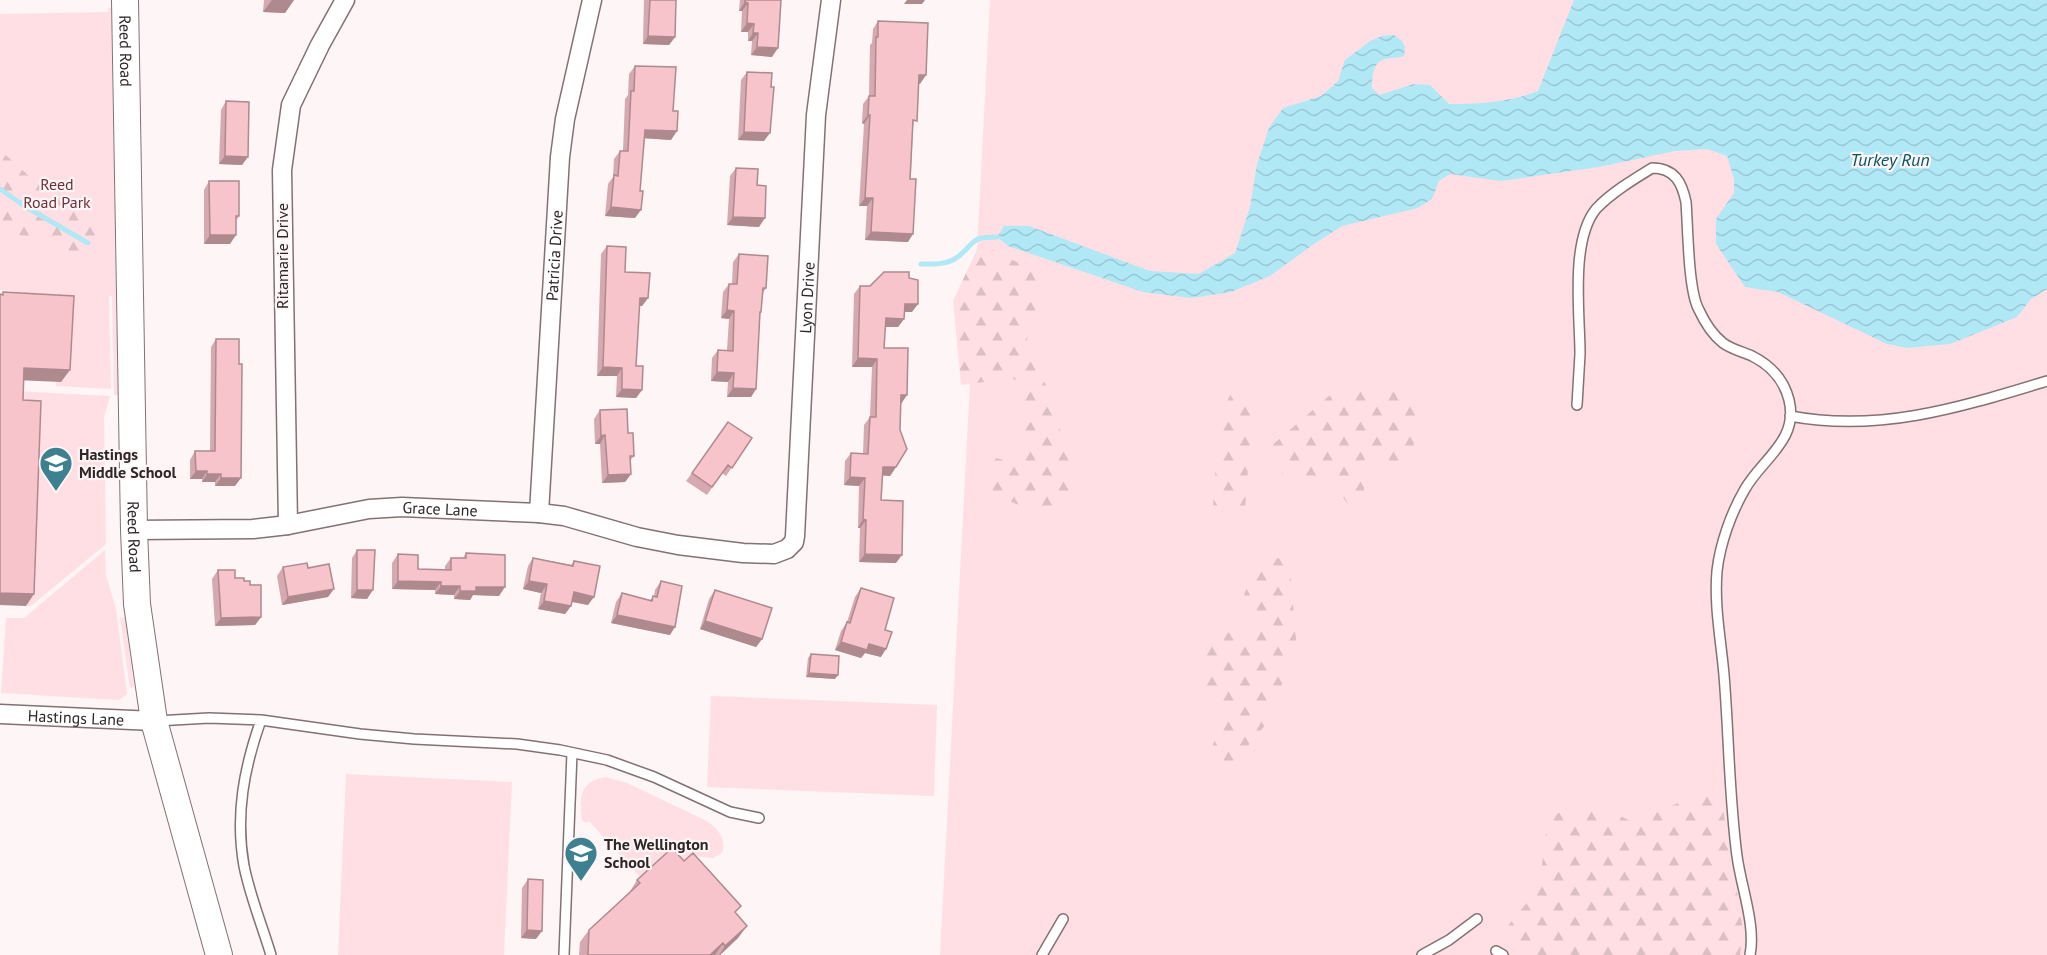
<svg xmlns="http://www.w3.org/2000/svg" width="2047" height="955" font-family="'PT Sans',sans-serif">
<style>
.green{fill:#ffdfe3}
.forest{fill:url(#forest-firs)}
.water{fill:url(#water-waves)}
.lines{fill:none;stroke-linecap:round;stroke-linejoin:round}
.stream{stroke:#b1e8f6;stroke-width:5}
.service-casing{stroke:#837173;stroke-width:12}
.minor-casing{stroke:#837173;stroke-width:21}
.secondary-casing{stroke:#837173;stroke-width:28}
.service{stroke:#fff;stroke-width:9}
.minor{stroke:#fff;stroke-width:18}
.secondary{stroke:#fff;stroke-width:26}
.wall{fill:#d5a9af}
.shaded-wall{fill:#ae898e}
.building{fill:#f8c4cb;stroke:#ae898e;stroke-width:1.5}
.labels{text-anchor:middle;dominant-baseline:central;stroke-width:4.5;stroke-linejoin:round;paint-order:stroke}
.street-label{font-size:16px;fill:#2e2627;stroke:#fdf5f6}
.park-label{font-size:16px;fill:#6c2e3a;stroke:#fdf5f6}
.poi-label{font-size:16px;font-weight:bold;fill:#2e2627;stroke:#fdf5f6;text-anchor:start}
.water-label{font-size:18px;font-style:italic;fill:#045563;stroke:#fdf5f6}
</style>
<defs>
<pattern id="forest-firs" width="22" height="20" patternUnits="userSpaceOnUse" patternTransform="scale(1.5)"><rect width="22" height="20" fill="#ffdfe3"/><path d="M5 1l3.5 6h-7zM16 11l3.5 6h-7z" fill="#dbbfc3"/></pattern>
<pattern id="water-waves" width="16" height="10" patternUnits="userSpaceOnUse" patternTransform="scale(1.5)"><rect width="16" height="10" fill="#b1e8f6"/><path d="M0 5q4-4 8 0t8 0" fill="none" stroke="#99c7d3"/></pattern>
</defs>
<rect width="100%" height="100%" fill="#fdf5f6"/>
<!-- green -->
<path class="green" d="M990,0H2047V955H940Z
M108,8H111L118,395H114L112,296H109L111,389L56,386V382L0,295L14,291L0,290V14L108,12Z
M15,391L110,396L104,417L106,544L31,606H26Z
M105,550L106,575L116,609L127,694L119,700L1,693L6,618H24Z
M125,617L134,687L130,688L120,618Z
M711,696L937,705L934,796L707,787Z
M346,774L512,782L504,955H338Z
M606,777L627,783L707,821C718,829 727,839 722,853L713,858L694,856L676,873L642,879L589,821L586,823L582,820C579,797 580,781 606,777Z"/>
<!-- forest -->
<path class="forest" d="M0,150L39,185L86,218L96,233L88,253L67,263L56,249L41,239L13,234L0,227Z
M980,243L1040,274L1043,316L1029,323L1026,350L1049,390L1076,488L1043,514L980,490L996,458L1016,463L1026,447L1024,385L999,370L992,381L961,385L953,301Z
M1336,390L1418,393L1412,465L1400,470L1385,457L1360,461L1367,508L1356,513L1327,479L1286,483L1270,447Z
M1232,392L1253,401L1245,509H1213L1219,416Z
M1289,556L1296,640L1271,718L1229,769L1210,754L1225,707L1201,680L1210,632L1235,633L1263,622L1244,595L1256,563Z
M1702,792L1721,797L1743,930L1740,955H1538L1502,933L1539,888L1548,817L1592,801L1634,823Z"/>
<!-- water -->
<path class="water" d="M1574,0H2047V289L2031,299L2017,317L1950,344L1907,348L1887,344L1778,292L1745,287L1716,244V219L1734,193V179L1727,156L1707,149L1675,151L1599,167L1501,181L1450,174L1439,181L1432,199L1418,208L1342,226L1314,244L1270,276L1231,292L1191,298L1143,292L1008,246L997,237L1004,226H1029L1150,271L1199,274L1235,253L1250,207L1257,164L1269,128L1283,108L1321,96L1338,81L1345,60L1370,41L1382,36L1394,35L1402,41L1405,47L1404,56C1394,59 1392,57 1385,59C1372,62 1372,79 1372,88L1379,95L1414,84L1430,85L1449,104C1479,104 1510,102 1538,91Z"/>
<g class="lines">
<!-- stream -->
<path class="stream" d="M0,189L26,207L88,243
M921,264C935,264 948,265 959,256C977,241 970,237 997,237"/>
<defs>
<path id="service" d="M1577,405C1578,388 1579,371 1580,354C1580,314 1570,241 1596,209C1611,193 1634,179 1652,168C1675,168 1682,183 1686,202C1688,227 1688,291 1699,310C1704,321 1713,335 1723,343C1731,349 1743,352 1752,356C1770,365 1784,380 1789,400C1799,440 1762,459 1745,489C1731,513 1720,544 1717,571C1714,606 1721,640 1724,675C1729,736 1729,796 1737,856C1741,887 1756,925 1750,955
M1790,416C1880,433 1961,407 2047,381
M261,720C244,768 235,815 244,866C250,896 262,925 271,955
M156,721L209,718L261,720L360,734L414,739L517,744L560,750L607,760L654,777L730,812L759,818
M1496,951L1503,955
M564,955L572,753
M1042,955L1063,919
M1422,955L1449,940L1477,919"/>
<g id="minor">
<path id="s1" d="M539,513L560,157L565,119L592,0"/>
<path d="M288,525L282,170L291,105L320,45L345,0"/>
<path id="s2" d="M134,530L253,529L288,525L369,509L402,507L539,513L564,516L637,537L678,545L743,553L774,554L787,549L794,542L795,536L816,115L831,0"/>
<path id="s3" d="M0,714L154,721"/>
</g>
<g id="secondary">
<path id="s4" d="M125,0L134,530L137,604L154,721L219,955"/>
</g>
</defs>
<!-- service casing -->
<use href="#service" class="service-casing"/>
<!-- minor casing -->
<use href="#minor" class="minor-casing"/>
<!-- secondary casing -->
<use href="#secondary" class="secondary-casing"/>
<!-- service -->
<use href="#service" class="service"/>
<!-- minor -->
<use href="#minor" class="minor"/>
<!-- secondary -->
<use href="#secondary" class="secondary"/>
</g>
<!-- wall -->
<path class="wall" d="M264,0H294L285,13L263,12Z
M644,0H676L675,37L669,45L643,44Z
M740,0H781L772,57L751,55L752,41H748V32H741L742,11H739Z
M878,21L926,75L919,84L913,127L908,242L865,240L867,206H859L864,124L862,123L863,104L869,96L870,45L872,43L873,29Z
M635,66L671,140L645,138L635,218L605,216L608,184L613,177L614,159L620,151H623L625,99L628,95L629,74Z
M747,72L764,141L738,140L741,80Z
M226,101L242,165L219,164L221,110Z
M736,168L757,185L759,227L727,225L730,176Z
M209,181L239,216L236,221L230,244H204V190Z
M607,246L625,272L648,298L642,306H639L636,366L642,390L636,398L616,397L617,376H597L601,254Z
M739,254L766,288L763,293L760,315L756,389L751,397H727L728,382L711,381L712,358L718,350H727L729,319L721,318L723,292L729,284H732L733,262Z
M860,286L912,312H904V319L898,327H885L884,348L901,404L896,467L890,476L883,475L881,500L896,563L859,562L860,528H858L859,486L844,485L845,461L851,453L863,454L864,425L870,417L872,367H852L854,294Z
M216,339L235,486H215V482H202V479H190V460L195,451H210L211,347Z
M600,410L628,433L634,456L630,461L631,474L625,482L602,483L600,444H595L594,419Z
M752,438L726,476L722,473L707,495L686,481L692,473Z
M357,550L367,599L351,598L352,558Z
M466,553L499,596L473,595L470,600L454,599V595L435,594V590L392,589V563L398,554L418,569L445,570V566L451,558H463Z
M533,558L571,565L574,561L588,605L572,602L571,606L565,614L538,609L541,593L523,589L528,566Z
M283,567L308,568L328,597L282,605L277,576Z
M218,570L244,581L250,585L261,617L255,625L215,626L212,579Z
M661,581L670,635L611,623L616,602L622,593L650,600L654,596L655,590Z
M861,588L885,630L881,657L865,653L861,658L835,650L841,631L847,622L855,597Z
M715,590L762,639L756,647L700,629L709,599Z
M811,654L835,679L806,677L808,658Z
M684,861L736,913L738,938L720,955H579L580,942L589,930L629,893L637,880Z
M528,879L536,939L521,938L522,888Z"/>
<!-- shaded-wall -->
<path class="shaded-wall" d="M272,0H294L285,13L263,12Z
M907,0H925L922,4H904Z
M745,2L748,3L742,11H739Z
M747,23L754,24L748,32H741Z
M753,33H758L752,41H748Z
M648,36L675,37L669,45L643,44Z
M757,47L778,48L772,57L751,55Z
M919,75H926L920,84L913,83Z
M868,115H870L864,124L862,123Z
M645,130L677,131L671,140L640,138Z
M744,132L770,133L764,141L738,140Z
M225,156L248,157L242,165L219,164Z
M865,198H873L867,206H859Z
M611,207L641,210L635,218L605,216Z
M733,217L765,218L759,227L727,225Z
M871,232L913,234L908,242L865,240Z
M210,235H236L230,244H204Z
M640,298H648L642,306H634Z
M905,304H918L912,312H899Z
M727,310L734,311L729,319L721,318Z
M886,318L904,319L898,327H880Z
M858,358L877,359L872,367H852Z
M603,367L622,368L617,376H597Z
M24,368L70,370L61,382L15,380Z
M717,372L734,373L728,382L711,381Z
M733,388L756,389L751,397H727Z
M622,389L642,390L636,398L616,397Z
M901,395H907L901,404Z
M605,435L600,444H595L601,436Z
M883,467H896L890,476L877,475Z
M196,471H207L202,479H190Z
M207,474H221L215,482H202Z
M631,474L625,482L602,483L608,475Z
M850,477L865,478L859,486L844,485Z
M221,478H241L235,486H215Z
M863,519L866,520L860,528H858Z
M865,554L902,555L896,563L859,562Z
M398,581L441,582L435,590L392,589Z
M529,581L547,584L541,593L523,589Z
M441,586H460L454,595L435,594Z
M476,587H505L499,596L473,595L470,600L454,599L460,591Z
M334,589L328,597L282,605L288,597Z
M357,590H373L367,599L351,598Z
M574,592L594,597L588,605L568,601Z
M0,593L34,594L26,606L0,605Z
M544,601L571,606L565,614L538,609Z
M617,615L675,627L670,635L611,623Z
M261,617L255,625L215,626L221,618Z
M705,621L762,639L756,647L700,629Z
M841,642L869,644L886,649L881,657L865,653L861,658L835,650Z
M809,673L838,675L835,679L806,677Z
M747,926L738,938L720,955H719L725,946Z
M527,930L542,931L536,939L521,938Z
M723,943L715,955H710Z"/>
<!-- building -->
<path class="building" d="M650,0H676L675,37L648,36Z
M745,0H781L778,48L757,47L758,33H753L754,24L747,23L748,3L745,2Z
M878,21L928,23L926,75H919L917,121L913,120L910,179H916L913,234L871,232L873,198H865L870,115H868L869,96H875L876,37H878Z
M635,66L676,67L673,111H678L677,131L645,130L640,191H643L641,210L611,207L614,175L618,176L620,151H628L631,91H634Z
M747,72L772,73L771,87H774L770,133L744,132Z
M226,101L249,102L248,157L225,156Z
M736,168L758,169L757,185L766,186L765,218L733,217Z
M209,181H239V216H236V235H210Z
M607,246L626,247L625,272L650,273L648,298H640L636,366H643L642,390L622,389V368L603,367Z
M739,254L768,256L766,288H763L761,312H760L756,389L733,388L734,373L717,372L718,350L733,351L734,311L727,310L729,284H737Z
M884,272H909V278L918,280V304H905L904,319L886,318L884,348H908L907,395H901L900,430L907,449L896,467H883L881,500L903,501L902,555L865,554L866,520L863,519L865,478L850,477L851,453L868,454L870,417H876L877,359L858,358L860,286H870Z
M3,292L74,296L70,370L24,368L23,400L41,401L34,594L0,593V294L3,295Z
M216,339H239V364H242L241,478H221V474H207V471H196L195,451H215Z
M627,409L628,433H633L634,456H630L631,474L608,475L605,435L601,436L600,410Z
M728,422L752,438L732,468L728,465L712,487L692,473Z
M357,550H375L373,590H357Z
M466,553L505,555V587H476V591H460V586H441V582L398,581V554L418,555V569L451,570V558H466Z
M533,558L573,566L574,561L600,566L594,597L574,592L571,606L544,601L547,584L529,581Z
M307,563L308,568L329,564L334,589L288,597L283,567Z
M218,570H235V578H244V581H250V585H261V617L221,618Z
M661,581L682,586L675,627L617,615L622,593L652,601L653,596L657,597Z
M861,588L894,598L885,630L892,632L886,649L869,644L867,650L841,642L847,622L850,623Z
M715,590L772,608L762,639L705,621Z
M811,654L839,656L838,675L809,673Z
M672,848L684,861L693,853L741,906L735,912L747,926L725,946L723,943L710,955H588L589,930L640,883L637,880Z
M528,879L543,880L542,931L527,930Z"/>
<!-- icons -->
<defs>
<symbol id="school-pin" viewBox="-11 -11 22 30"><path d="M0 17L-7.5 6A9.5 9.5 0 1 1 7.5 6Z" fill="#3d8090" stroke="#fdf5f6"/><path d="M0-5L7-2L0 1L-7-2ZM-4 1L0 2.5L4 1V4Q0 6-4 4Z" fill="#fff"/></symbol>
</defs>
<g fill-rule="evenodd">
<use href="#school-pin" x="37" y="444" width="38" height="52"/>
<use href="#school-pin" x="562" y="834" width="38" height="52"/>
</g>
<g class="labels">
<!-- street labels -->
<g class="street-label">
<text stroke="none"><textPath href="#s4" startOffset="51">Reed Road</textPath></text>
<text stroke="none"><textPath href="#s1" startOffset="258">Patricia Drive</textPath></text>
<text transform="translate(282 256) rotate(-90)">Ritamarie Drive</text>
<text stroke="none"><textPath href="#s2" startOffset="915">Lyon Drive</textPath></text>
<text stroke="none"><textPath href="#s2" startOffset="308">Grace Lane</textPath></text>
<text stroke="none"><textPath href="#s4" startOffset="537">Reed Road</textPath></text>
<text stroke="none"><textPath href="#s3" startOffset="76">Hastings Lane</textPath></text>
</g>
<!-- park labels -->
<g class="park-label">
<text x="57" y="184">Reed<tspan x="57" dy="18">Road Park</tspan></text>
</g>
<!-- poi labels -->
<g class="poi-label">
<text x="79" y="454">Hastings<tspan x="79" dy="18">Middle School</tspan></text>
<text x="604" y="844">The Wellington<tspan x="604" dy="18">School</tspan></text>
</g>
<!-- water labels -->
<g class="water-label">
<text x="1890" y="159">Turkey Run</text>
</g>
</g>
</svg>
